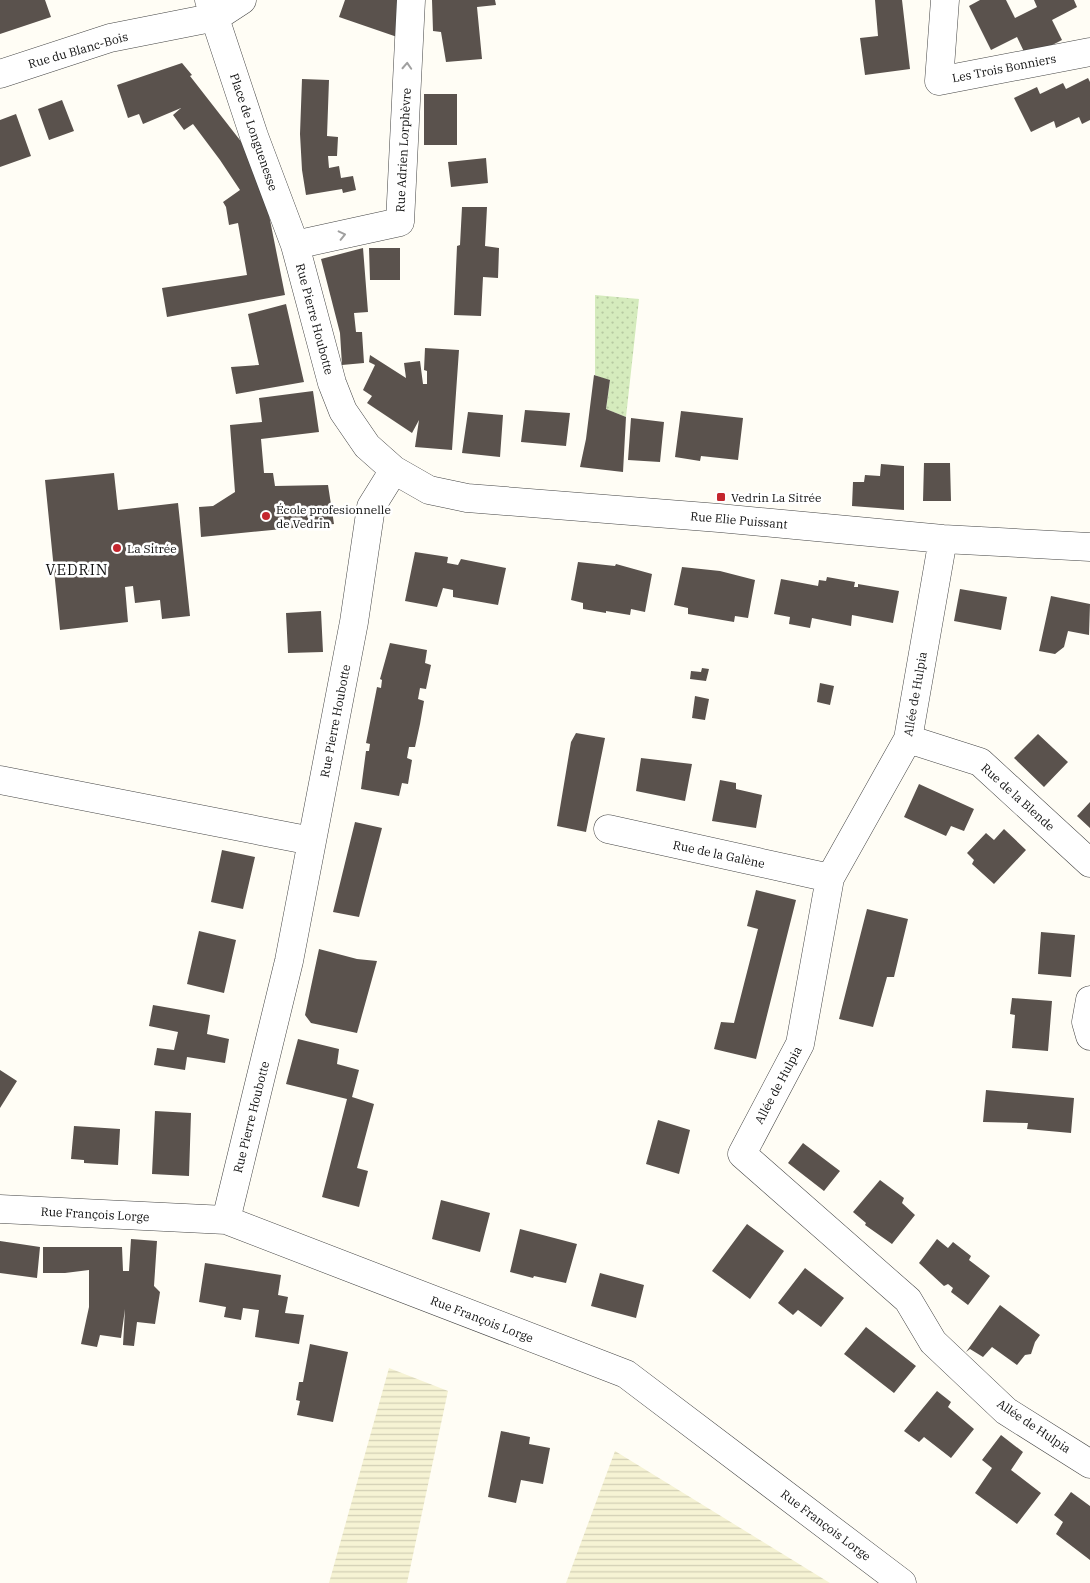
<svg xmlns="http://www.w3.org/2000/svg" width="1090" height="1583" font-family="'IBM Plex Serif',serif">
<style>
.farmland{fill:url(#farmland-rules)}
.garden{fill:url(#garden-dots)}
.building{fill:#5a524d}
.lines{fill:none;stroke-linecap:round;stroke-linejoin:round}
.minor-casing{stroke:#444;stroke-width:29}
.minor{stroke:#fff;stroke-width:28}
.oneway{stroke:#a0a0a0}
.poi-dot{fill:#c4262e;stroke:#fff;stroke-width:2}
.labels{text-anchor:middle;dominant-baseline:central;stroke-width:5;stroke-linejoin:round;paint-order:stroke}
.street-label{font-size:12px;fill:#111;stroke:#fff}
.poi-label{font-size:12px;fill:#111;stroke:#fff;text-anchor:start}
.quarter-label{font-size:15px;letter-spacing:1px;fill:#111;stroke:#fff}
</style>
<defs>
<pattern id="farmland-rules" width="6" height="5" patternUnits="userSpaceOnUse" patternTransform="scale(1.25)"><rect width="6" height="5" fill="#f6f3d4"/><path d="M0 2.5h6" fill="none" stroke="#d2cfb5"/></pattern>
<pattern id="garden-dots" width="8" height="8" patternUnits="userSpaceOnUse" patternTransform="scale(1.25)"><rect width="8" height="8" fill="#d5ebbd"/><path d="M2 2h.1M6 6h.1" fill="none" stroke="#b6c8a1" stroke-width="1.8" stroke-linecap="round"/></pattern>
</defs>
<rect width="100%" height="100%" fill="#fffdf5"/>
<!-- farmland -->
<path class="farmland" d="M389,1368L448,1391L407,1583H329Z
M615,1451L830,1583H566Z"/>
<!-- garden -->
<path class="garden" d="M595,295L639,299L626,417L606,409L610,381L595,375Z"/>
<!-- building -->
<path class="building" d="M0,0H45L51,17L0,34Z
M345,0H402L403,39L339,17Z
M432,0H495L496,5L477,7L482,59L446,62L441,32L433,31Z
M875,0H902L910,69L865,75L860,38L878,36Z
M980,0H1006L1015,18L1037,7L1034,0H1074L1077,7L1052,20L1062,40L1027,58L1017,37L991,50L969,6Z
M182,63L192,75L190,76L243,144L260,186L269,215L285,295L167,317L162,288L247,275L238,223L229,225L226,207L223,202L240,190L220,160L193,124L184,130L173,115L181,108L143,124L139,114L128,118L117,85Z
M1088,78L1090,82V120L1082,124L1079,117L1056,128L1054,121L1031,132L1014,98L1037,87L1040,94L1063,83L1066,89Z
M302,79L329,80L327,136L338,137L337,156H328L329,168L339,166L341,178L353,176L356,190L343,193L342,189L306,195L302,170L300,134Z
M424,94H457V145H424Z
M62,100L74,131L49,140L38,109Z
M16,114L31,156L0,167V120Z
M486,158L488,183L451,187L448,162Z
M462,207H487L485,246L499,248L498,278L483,277L481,316L454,315L457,246L460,245Z
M363,248L368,312L354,313L356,332H362L364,363L342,365L340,333L321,259Z
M369,248H400V280H370Z
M286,304L304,382L236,394L231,367L259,365L248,314Z
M425,348L459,350L452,450L415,447L419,420L412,433L367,403L372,396L363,390L375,365L369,362L370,355L406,378L404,363L420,361L423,384H427V371L424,370Z
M594,375L610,380L606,409L626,417L623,472L580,467L586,439Z
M313,391L319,432L261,439L264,473H273L275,486L328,485L334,524L201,537L199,507L213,506L235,492L230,425L262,422L259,398Z
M525,410L570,413L566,446L521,442Z
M681,411L743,418L738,460L701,456L700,461L675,457Z
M468,412L503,415L500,457L462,453Z
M631,418L664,422L660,462L628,460Z
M924,463H950L951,501H923Z
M881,464L904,466V510L852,506L853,482H864L865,475L880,476Z
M114,473L118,510L178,503L190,616L162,619L160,600L135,603L133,586L125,587L128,622L60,630L45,480Z
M415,552L448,557L447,563L458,565L461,559L506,568L498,605L453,597V590L443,588L437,607L405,601Z
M578,562L615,566L616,564L652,574L645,612L631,609L630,615L606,611V613L583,609V603L571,600Z
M682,567L720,571L755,580L748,618L735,616L734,622L688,614V608L674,605Z
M827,577L855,582L854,587H858V584L899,591L893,623L852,615L851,626L812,618L810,628L789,624L790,617L774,614L781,579L818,586L819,580L826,581Z
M960,589L1007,597L1001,630L954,621Z
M1051,596L1090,604L1089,635L1068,631L1064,647L1055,654L1039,651Z
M321,611L323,652L288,653L286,613Z
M390,643L427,650L425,663L431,665L426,689L420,688L418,699L424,701L420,724L415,747H409L407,758L412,760L408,784L402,783L399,796L361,789L366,751H369L370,744L366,743L377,687L381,688L382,680L380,679Z
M702,668L709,669L706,681L690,679L691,671L701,672Z
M820,683L834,686L830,705L817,702Z
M695,696L709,699L705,720L692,718Z
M576,733L605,738L586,832L557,826L571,742Z
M1038,734L1068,762L1044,787L1014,758Z
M641,758L692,764L685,801L636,791Z
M720,780L736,783V789L762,795L756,828L712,821Z
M919,784L974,809L964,831L951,826L946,836L904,817Z
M1090,802V828L1077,816Z
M355,822L382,828L359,917L333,912Z
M1004,829L1026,850L994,884L972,864L974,860L967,853L986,833L994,840Z
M222,850L255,857L243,909L211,902Z
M756,890L796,900L756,1059L714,1049L721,1022L734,1023L758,929L747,926Z
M867,909L908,919L894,977H887L873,1027L839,1019Z
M199,931L236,940L224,993L187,984Z
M1041,932L1075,935L1071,977L1038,974Z
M319,949L357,959L377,961L357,1033L311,1023L305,1015Z
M1012,998L1052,1001L1048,1051L1012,1048L1015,1015L1010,1014Z
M153,1005L210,1015L207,1034L229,1039L225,1063L187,1057L185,1070L154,1065L157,1048L174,1050L178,1032L149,1026Z
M298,1039L339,1049L337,1064L359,1070L352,1097L374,1104L357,1168L368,1171L359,1207L322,1197L347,1099L286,1084Z
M0,1070L17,1081L0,1108Z
M986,1090L1074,1098L1071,1133L1027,1129L1028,1123L983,1122Z
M155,1111L191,1113L189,1176L152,1174Z
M658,1120L690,1130L679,1174L646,1164Z
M74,1126L120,1129L118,1165L84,1163V1160L71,1159Z
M803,1143L840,1171L824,1191L788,1163Z
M880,1180L904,1198L902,1203L915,1215L892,1244L865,1225L866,1223L853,1212Z
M441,1200L490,1213L480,1252L432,1239Z
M747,1224L784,1251L750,1299L712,1271Z
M520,1229L577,1244L566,1283L534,1276L533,1278L510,1272Z
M131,1239L157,1241L154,1286L160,1292L155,1324L137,1322L134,1346L123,1345L125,1309L121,1338L100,1335L97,1347L81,1344L89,1307V1270L65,1273H43V1247H122L123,1271H129Z
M937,1239L948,1248L953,1242L971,1256L969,1260L990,1276L968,1305L951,1292L953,1288L948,1284L944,1286L919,1263Z
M0,1241L40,1247L37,1278L0,1273Z
M205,1263L281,1275L278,1295L288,1297L285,1313L304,1315L299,1344L255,1337L259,1310L243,1308L241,1320L224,1317L226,1307L199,1302Z
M805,1268L844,1298L821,1327L798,1310L793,1315L778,1303Z
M600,1273L644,1285L636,1318L591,1306Z
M1000,1305L1040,1335L1035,1342L1031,1354L1025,1355L1017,1365L992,1347L983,1357L970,1349L966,1352Z
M866,1327L916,1366L894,1393L844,1354Z
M310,1344L348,1352L333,1422L297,1415L300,1401L296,1400L299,1382H303Z
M937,1391L951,1402L948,1407L974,1429L951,1458L924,1437L919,1442L904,1431Z
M501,1431L530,1437L529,1444L550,1448L543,1484L521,1480L516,1503L488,1497Z
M1001,1435L1023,1452L1011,1470L1041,1493L1017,1524L975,1493L992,1468L982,1460Z
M1071,1492L1090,1506V1560L1056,1534L1063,1522L1054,1515Z"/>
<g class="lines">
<defs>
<path id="minor" d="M209,0L254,136L295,245L332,383L343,411L367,446L394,470L429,490L467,498L719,518L943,539L1090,547
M945,0L939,81L1090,52
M0,74L110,38L216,17L242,0
M295,245L400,222L411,0
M943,539L908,739L830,878L800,1044L742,1154L908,1300L933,1342L1006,1411L1090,1464
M908,739L980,762L1090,863
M0,780L312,841
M608,829L830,878
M1090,1000L1086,1022L1090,1036
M0,1209L226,1220L626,1374L902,1583
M226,1220L289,961L354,622L371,507L394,470"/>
</defs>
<!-- minor casing -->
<use href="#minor" class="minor-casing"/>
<!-- minor -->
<use href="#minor" class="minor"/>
</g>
<!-- one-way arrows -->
<defs><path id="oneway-chevron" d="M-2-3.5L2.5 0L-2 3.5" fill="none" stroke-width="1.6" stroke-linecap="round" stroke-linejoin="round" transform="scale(1.25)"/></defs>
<g class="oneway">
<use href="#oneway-chevron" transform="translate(407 66) rotate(-87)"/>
<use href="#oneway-chevron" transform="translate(342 235) rotate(-13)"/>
</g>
<!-- markers -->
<g class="poi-dot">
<rect x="716" y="492" width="10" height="10" rx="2.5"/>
<circle cx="266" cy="516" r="5"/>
<circle cx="117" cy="548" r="5"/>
</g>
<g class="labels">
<!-- street labels -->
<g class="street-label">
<text transform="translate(78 50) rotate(-16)">Rue du Blanc-Bois</text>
<text transform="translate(1004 68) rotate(-11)">Les Trois Bonniers</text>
<text transform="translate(254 132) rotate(71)">Place de Longuenesse</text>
<text transform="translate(403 150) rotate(-87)">Rue Adrien Lorphèvre</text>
<text transform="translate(315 319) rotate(75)">Rue Pierre Houbotte</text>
<text transform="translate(739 520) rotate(5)">Rue Elie Puissant</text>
<text transform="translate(915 694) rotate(-80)">Allée de Hulpia</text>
<text transform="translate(335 721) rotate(-79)">Rue Pierre Houbotte</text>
<text transform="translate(1018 797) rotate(42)">Rue de la Blende</text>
<text transform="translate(719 854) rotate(12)">Rue de la Galène</text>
<text transform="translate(778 1085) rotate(-62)">Allée de Hulpia</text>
<text transform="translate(251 1117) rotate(-76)">Rue Pierre Houbotte</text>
<text transform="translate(95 1214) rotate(3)">Rue François Lorge</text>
<text transform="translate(482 1319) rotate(21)">Rue François Lorge</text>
<text transform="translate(1034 1426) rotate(34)">Allée de Hulpia</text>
<text transform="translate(826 1525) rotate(37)">Rue François Lorge</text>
</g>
<!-- poi labels -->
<g class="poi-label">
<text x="731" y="497">Vedrin La Sitrée</text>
<text x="276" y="509">École profesionnelle<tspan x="276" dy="14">de Vedrin</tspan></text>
<text x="127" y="548">La Sitrée</text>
</g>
<!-- quarter labels -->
<g class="quarter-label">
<text x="77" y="569">VEDRIN</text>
</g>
</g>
</svg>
